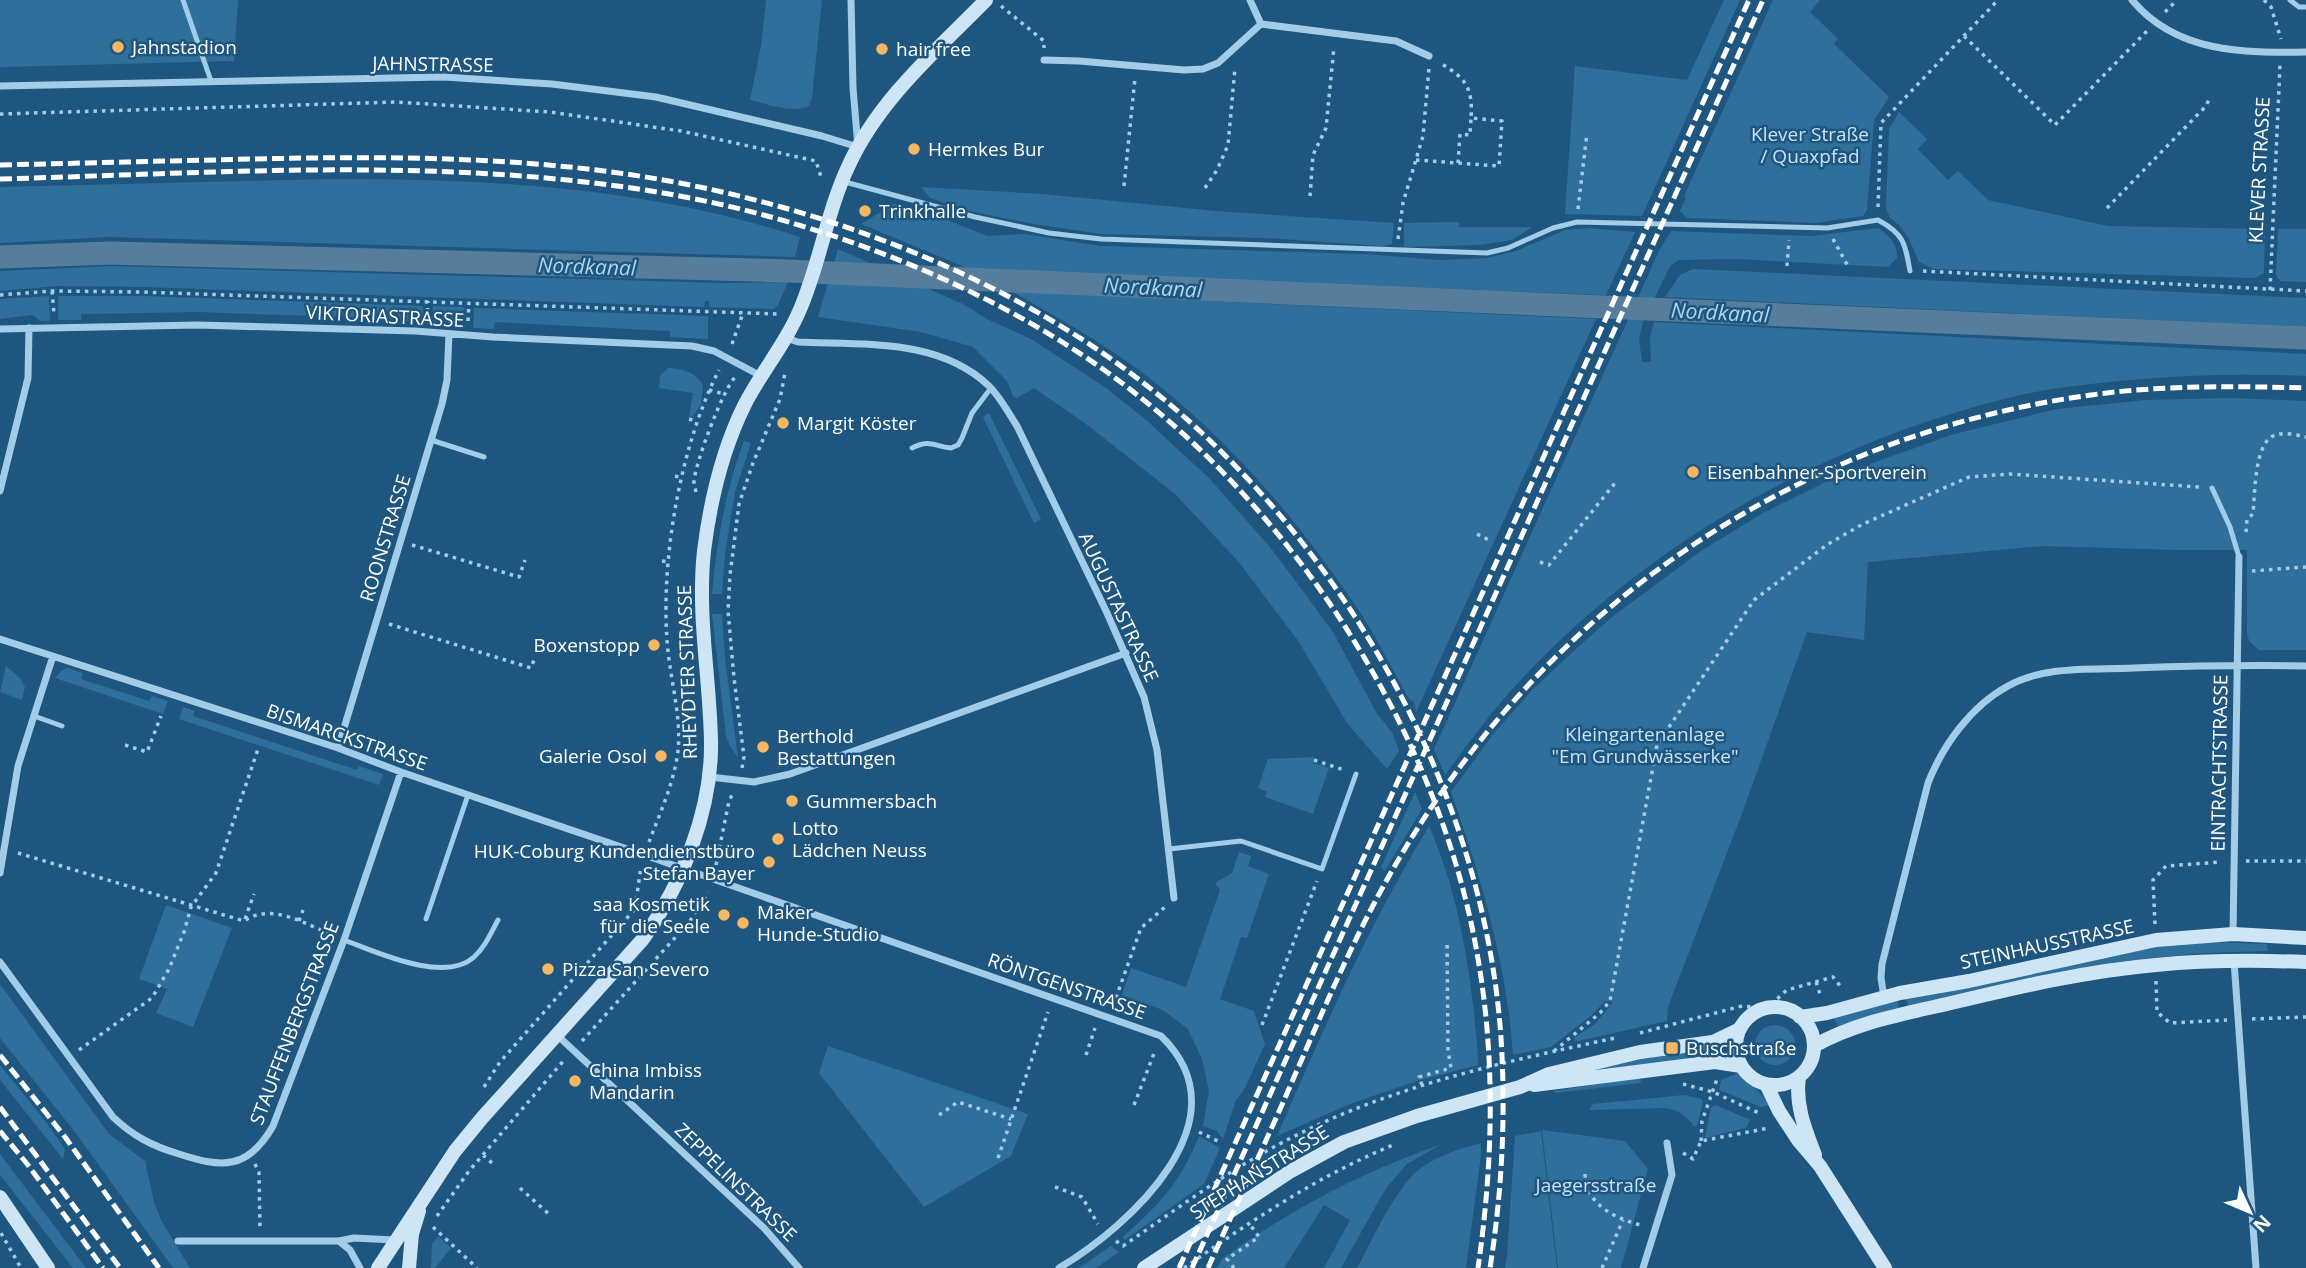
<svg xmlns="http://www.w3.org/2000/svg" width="2306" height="1268" font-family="'Open Sans',sans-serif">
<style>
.green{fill:#2f6f9b}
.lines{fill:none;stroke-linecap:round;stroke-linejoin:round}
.canal{stroke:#567e9c;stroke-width:23}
.path{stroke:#a3cce8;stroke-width:3.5;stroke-dasharray:3.5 5;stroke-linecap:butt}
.lane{stroke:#a3cce8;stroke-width:5}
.street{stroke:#a3cce8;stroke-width:7}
.secondary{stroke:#cee5f6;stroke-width:14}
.rail{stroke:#fff;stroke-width:5;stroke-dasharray:12 5;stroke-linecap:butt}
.poi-dot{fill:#f6b763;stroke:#1f567f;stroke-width:2.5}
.labels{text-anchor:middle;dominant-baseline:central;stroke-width:5;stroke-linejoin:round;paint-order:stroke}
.poi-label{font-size:19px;fill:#fff;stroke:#1f567f;text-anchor:start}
.street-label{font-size:19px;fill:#fff;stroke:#1f567f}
.park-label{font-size:19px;fill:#c7e3f6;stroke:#1f567f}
.water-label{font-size:21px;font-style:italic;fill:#aed5f0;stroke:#1f567f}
</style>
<rect width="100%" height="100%" fill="#1f567f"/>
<!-- green -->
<path class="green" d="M0,0H238L234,61L0,67Z
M766,0H822L812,98L809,106C791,114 769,104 750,100L761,46Z
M1724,0H1740L1642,216L1565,214L1575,66L1687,80Z
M1773,0H1820L1810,12L1838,39L1834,44L1889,97L1874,120L1867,210L1863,216L1816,223L1687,218L1680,211L1686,198L1684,196Z
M1899,112L1927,139L1918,149L1948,180L1958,171L1988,200L2108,226L2265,229L2264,273L2255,278L1933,269L1919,262L1909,239L1899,225L1890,218L1886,208L1889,129Z
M331,179C492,179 646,187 800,237L795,257L109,237L0,243V187Z
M921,187L1043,194L1216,211L1394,223L1392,244L1382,246L1265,238L1101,234L1033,224L965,210L930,198Z
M894,204L916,208L988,236L1024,234L1100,246L1365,254L1439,260L1487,258L1516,251L1565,230L1589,228L1635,232L1606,295L972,270L861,224Z
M1459,222V227H1532L1512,240L1480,245L1404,247V223Z
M1879,228C1889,237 1898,243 1897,258L1888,267L1736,259L1679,260L1670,266L1643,322L1639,339L1642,362H1651L1650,337L1654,322L2306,354V376C2236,373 2169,375 2100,383C2073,386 2047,389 2021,395C1831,439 1650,540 1518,683C1491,712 1468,744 1445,775L1434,749L1659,251L1671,231L1811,236Z
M2278,229H2306V282L2280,281L2276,275Z
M838,249L963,304L987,319L1031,339L1106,388L1145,419L1209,478L1269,546L1294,579L1333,632L1376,712L1393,734L1399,751L1387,769L1347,723L1299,642L1238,561L1175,494L1086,424L1034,388L1017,398L1013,396L1007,381L973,347L921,332L818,317Z
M112,266L724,283L788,282L778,305L774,309L709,307V301H705L704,307L144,287L58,286L0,291V271Z
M1693,269L2306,298V327L1665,297L1680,275Z
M1013,292H1014L1596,319L1416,712L1414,702L1409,699C1391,667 1374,632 1353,602C1294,515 1224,434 1140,371C1100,341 1056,317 1013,292Z
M49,296L50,321H40L33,315L0,319V299Z
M58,296H143L423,306L422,323L380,321L376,325L370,324V318L198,312L81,314V320H58Z
M433,306L464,307L462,327L457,324L432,323Z
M474,308L708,316V339L670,337V331L495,322L494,329L473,328Z
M668,368C681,368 697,373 703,385L701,404L693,416L689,417L693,393L659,388L660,376Z
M2232,398L2306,401V650H2259L2249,641L2247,632V550H2178L2042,546L1868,562L1864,640L1807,632L1743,811L1668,1007L1667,1021L1574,1042L1575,1037L1595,1024L1613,1002L1605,1001L1592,1015L1551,1047L1513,1055C1507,965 1481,877 1451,792L1494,733L1533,689L1578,647L1612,617L1701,551L1763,513L1842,474L1954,434L2057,409L2145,400Z
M989,413L1041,519L1034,523L983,417Z
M744,441L751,443L735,492L725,554L722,594H712C717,541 725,491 744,441Z
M712,614H722L725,658L738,758L730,746L726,736Z
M6,666L20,678L25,687L22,700L0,692Z
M67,668L83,673L81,679L149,701L152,696L168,701L163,714L55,678L61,671Z
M183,707L195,711L193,716L357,770L359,766L383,774L379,785L179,719Z
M1314,757L1313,763L1329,768L1313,814L1265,797L1267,792L1258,788L1268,759Z
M1415,792L1422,809L1385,871L1381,867Z
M1429,826C1454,883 1466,944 1473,1005C1475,1025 1478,1045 1478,1065L1417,1081L1350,1104L1277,1136C1323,1030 1369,925 1429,826Z
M1239,852L1251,856L1248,866L1269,874L1247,938L1241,937L1220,999L1254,1011L1265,1044L1245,1088L1236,1100L1223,1139L1217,1131L1203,1126L1209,1091L1202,1059L1188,1029L1163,1010L1122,995L1131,968L1186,987L1220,890L1215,883L1232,873Z
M166,905L232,928L193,1027L156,1013L167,989L139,979Z
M2208,942L2267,944L2268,951C2230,952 2192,953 2155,958C2072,969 1990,990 1908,1007L1906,998L2155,946Z
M0,984L109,1134L145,1161L154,1202L161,1220L190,1268H173L75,1132L0,1038Z
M1897,999L1899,1009L1838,1026L1834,1018Z
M1755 1045a20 20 0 1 1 40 0a20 20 0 1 1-40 0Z
M828,1046L1028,1114L1011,1156L924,1207L819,1073Z
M1708,1049L1709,1057L1597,1071L1596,1067L1648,1057Z
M0,1065L46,1122L65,1149L63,1159L0,1080Z
M1738,1073L1759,1092L1770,1105L1761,1107L1719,1090L1721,1080Z
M1640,1077L1641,1083L1555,1093L1554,1091Z
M1684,1095L1702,1099L1703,1103L1697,1125L1694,1127C1687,1115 1679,1111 1666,1108L1589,1110L1593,1104Z
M1716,1105L1750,1120L1746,1128L1705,1138L1711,1107Z
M1542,1130L1625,1141L1648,1169L1621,1268H1558Z
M1541,1131L1557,1268H1505L1507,1256L1515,1136Z
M1199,1136L1220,1148L1204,1184L1125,1240L1123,1237C1160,1203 1179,1185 1199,1136Z
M1481,1143V1155L1466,1268H1357C1372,1241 1396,1186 1421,1168C1439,1155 1459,1149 1481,1143Z
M1440,1145L1407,1164L1386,1188L1341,1268H1324L1350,1220L1324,1205L1284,1268H1217L1222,1259C1290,1210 1361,1172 1440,1145Z
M0,1154L86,1268H73L0,1175Z
M438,1236L451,1248L435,1268H431L432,1244Z
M1111,1246L1119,1252L1096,1268H1079Z"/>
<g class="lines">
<!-- canal -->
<path class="canal" d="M0,257L110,253L788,271L2306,338"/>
<!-- path -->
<path class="path" d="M2264,0L2271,7L2281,39
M1001,6L1044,41V48
M2165,12L2177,0
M1964,36L2055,125L2148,30
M0,114L396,102L550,112L681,131L816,161L822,180
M1416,160L1499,166L1502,121L1471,118C1473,88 1466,78 1440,63
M1458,163L1460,134L1470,135L1471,118
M1124,186L1135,78
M1205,188L1217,170L1228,145L1235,68
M1310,196L1313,155L1326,128L1334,47
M1878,207L1881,123L1998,0
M2107,208L2206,106L2210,97
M1578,209L1587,133
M1398,239L1403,203L1423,136L1429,68
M1833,239L1849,268
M1787,266L1789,240
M1923,271L2306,291
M2270,290L2280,65
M52,291L54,314
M0,295L52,291L141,292L778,314
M427,320L428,301
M468,321L469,302
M732,344L743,313
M709,390L724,394
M689,419L696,421
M675,476L683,478
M696,492C695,487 694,486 694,481C696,461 723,389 736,376
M2246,532L2247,519L2253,514C2255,495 2254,445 2273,436C2283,431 2296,435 2306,437
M1477,534L1491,541
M412,545L519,577L525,560
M662,561L669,562
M1540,562L1549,565L1615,483
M2252,571L2306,567
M389,624L531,668L534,660
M125,745L147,752L161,716
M1314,760L1344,770
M742,768L744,757L734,678L728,611L730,575L739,504L753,463L780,399L785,373
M649,842C660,813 674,783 678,751C682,717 669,675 667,640C661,556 681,444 719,370
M18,853L244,921C272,902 304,924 333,935
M2246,861H2306
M716,865L729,801L734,791
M635,908L641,867
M245,919L254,894
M299,921L303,910
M2155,924L2153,880L2166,866L2221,862
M2156,981L2157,1012L2170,1023L2227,1020
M1816,982L1821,997
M1113,1006L1141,928L1165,907
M2252,1019L2306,1017
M1262,1025L1317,881
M1640,1033L1742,1006L1767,1008L1787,990L1833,977L1841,987
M582,1041L690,921L708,892
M79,1050L152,998L169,969L184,932L191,907L216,873L258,749
M1554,1051L1600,1013L1610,1001L1657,745L1754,600L1828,544L1863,524L1969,477L2010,474L2199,487
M1086,1055L1095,1028
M1683,1084L1713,1092L1761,1114
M1422,1085L1419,1077L1451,1068L1448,1050L1447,940
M484,1087L500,1062L634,910L646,900
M1134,1105L1155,1051
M939,1115L958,1102L1011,1119
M1199,1132L1222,1143
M1701,1141L1702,1121L1717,1079
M1683,1153L1693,1159L1701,1141L1769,1128
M483,1155L492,1163
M998,1158L1048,1012
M255,1164L259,1173L260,1229
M1585,1174C1586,1206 1617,1219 1644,1226
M1055,1187L1082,1197L1098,1224
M520,1188L550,1215
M437,1216L469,1171L565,1059
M433,1227L477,1268
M1,1233L21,1268
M1116,1241L1123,1246C1177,1209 1230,1169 1289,1139C1391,1086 1504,1062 1615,1038
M1184,1268C1251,1221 1318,1176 1393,1145
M1234,1268L1227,1259L1259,1237L1249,1223
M1602,1268L1623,1220"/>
<!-- lane -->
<path class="lane" d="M183,0L211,81
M2290,0L2299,7H2306
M845,182L975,217L1049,233L1101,239L1487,253L1508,248L1553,228L1577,222L1827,228L1878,220C1904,234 1905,243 1910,271
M431,440L484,457
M912,448C930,439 933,446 951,448L958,445L962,438L972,413L991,388
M2212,488L2230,527L2239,557
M34,716L62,726
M1169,849L1241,841L1322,869L1356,774
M426,919L468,795
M344,940C377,952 444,984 474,957C485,947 491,933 498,920"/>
<!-- street -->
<path class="street" d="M1250,0L1261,24
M2132,0C2176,53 2243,53 2306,52
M1044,60L1079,61L1184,70L1203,69L1218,63L1261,24L1396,41L1429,56
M0,86L444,77L552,84L656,97L822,136L858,147L853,88L851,0
M0,329L197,325L415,331L493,337L692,346L714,351L761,376
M786,338L798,342C863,345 939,338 989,386C1000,397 1008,412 1017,426L1107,613L1144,697L1157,750L1174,898
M0,491L28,378L29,328
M0,639L338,748L401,772L633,851L1161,1036C1247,1119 1131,1225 1059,1268
M338,748L442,404L447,380L449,334
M710,777L754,782L790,774L1126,653
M0,873L18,766L53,656
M2233,934L2239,557
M2234,961L2256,1268
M0,962L113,1117C133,1136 152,1146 179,1154C222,1168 248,1170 273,1126L344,940L401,772
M1884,997L1881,978L1882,964L1928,783C1943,745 1971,706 2008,686C2046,665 2093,670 2134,668C2192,666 2249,665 2306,666
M557,1035L764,1228L799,1268
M178,1241H339L354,1238L394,1240
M339,1241L350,1250L360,1268
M1643,1268L1672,1175L1667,1143"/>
<!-- secondary -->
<path class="secondary" d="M1736 1046a39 39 0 1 1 78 0a39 39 0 1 1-78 0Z
M1800,1017L1827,1013L1900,993L1969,981L2156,940L2233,934L2306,938
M1814,1046C1856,1022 1904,1014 1951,1003C2018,987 2087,971 2156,965C2206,960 2256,960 2306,962
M1799,1077C1795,1105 1805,1129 1815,1155
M1766,1084L1779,1111L1798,1140L1820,1166L1885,1268
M1534,1085L1715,1062L1741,1066
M0,1197L48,1268
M378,1268L455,1151L482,1118L643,939C682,884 712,811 711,742C710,678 697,616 704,551C710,503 723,448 745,404C762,371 787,342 801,307C820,262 827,212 848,167C878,100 936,51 986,0
M409,1268L412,1234L419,1211
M1144,1268L1291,1171L1344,1142L1417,1116L1520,1087L1549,1074L1640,1052L1713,1042L1740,1029"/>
<!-- rail -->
<path class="rail" d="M0,165C84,163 169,161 253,159C394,156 530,156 669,181C833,211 1008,278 1141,381C1338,534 1484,787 1501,1038C1506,1115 1502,1192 1490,1268
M0,179C221,173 445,156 663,193C823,220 1003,290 1131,390C1302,522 1440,740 1477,953C1496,1058 1493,1164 1478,1268
M0,1055L65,1137L159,1268
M0,1107L120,1268
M0,1131L28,1165L103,1268
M1179,1268L1749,0
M1192,1268L1763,0
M1208,1268C1232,1214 1257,1161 1281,1107C1318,1023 1353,936 1400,857C1550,603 1798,435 2091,395C2162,385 2234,386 2306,388"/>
</g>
<!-- markers -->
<g class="poi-dot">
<circle cx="118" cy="47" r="7"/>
<circle cx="882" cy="49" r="7"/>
<circle cx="914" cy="149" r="7"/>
<circle cx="865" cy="211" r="7"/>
<circle cx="783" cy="423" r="7"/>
<circle cx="1693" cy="472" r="7"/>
<circle cx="654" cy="645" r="7"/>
<circle cx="763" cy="747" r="7"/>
<circle cx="661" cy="756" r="7"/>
<circle cx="792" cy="801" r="7"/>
<circle cx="778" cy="839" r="7"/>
<circle cx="769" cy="862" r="7"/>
<circle cx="724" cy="915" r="7"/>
<circle cx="743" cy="923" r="7"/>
<circle cx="548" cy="969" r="7"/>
<rect x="1665" y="1041" width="14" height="14" rx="3.5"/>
<circle cx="575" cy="1081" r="7"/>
</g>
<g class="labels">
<!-- poi labels -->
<g class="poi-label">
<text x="132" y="47">Jahnstadion</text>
<text x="896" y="49">hair free</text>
<text x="928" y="149">Hermkes Bur</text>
<text x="879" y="211">Trinkhalle</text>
<text x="797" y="423">Margit Köster</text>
<text x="1707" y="472">Eisenbahner-Sportverein</text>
<text x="640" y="645" text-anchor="end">Boxenstopp</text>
<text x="777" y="736">Berthold<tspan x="777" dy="22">Bestattungen</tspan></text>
<text x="647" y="756" text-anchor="end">Galerie Osol</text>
<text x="806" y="801">Gummersbach</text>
<text x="792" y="828">Lotto<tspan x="792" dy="22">Lädchen Neuss</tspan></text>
<text x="755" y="851" text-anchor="end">HUK-Coburg Kundendienstbüro<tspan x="755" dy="22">Stefan Bayer</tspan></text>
<text x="710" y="904" text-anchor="end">saa Kosmetik<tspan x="710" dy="22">für die Seele</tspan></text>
<text x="757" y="912">Maker<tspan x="757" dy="22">Hunde-Studio</tspan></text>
<text x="562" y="969">Pizza San Severo</text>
<text x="1686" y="1048">Buschstraße</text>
<text x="589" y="1070">China Imbiss<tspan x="589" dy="22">Mandarin</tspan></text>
</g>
<!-- street labels -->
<g class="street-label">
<text transform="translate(433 64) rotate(1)">JAHNSTRASSE</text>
<text transform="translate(2259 170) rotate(-87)">KLEVER STRASSE</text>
<text transform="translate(385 316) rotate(3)">VIKTORIASTRASSE</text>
<text transform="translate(385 538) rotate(-73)">ROONSTRASSE</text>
<text transform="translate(1119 607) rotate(65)">AUGUSTASTRASSE</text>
<text transform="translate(687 672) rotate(-92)">RHEYDTER STRASSE</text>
<text transform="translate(347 737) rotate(19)">BISMARCKSTRASSE</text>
<text transform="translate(2219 763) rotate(-89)">EINTRACHTSTRASSE</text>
<text transform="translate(2047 944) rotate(-12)">STEINHAUSSTRASSE</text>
<text transform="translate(1067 986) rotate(19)">RÖNTGENSTRASSE</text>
<text transform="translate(294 1023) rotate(-69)">STAUFFENBERGSTRASSE</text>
<text transform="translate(1259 1172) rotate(-32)">STEPHANSTRASSE</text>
<text transform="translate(736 1182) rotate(44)">ZEPPELINSTRASSE</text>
</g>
<!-- park labels -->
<g class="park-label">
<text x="1810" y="134">Klever Straße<tspan x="1810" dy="22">/ Quaxpfad</tspan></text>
<text x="1645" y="734">Kleingartenanlage<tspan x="1645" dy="22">"Em Grundwässerke"</tspan></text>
<text x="1596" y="1185">Jaegersstraße</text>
</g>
<!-- water labels -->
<g class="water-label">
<text transform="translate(587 266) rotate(2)">Nordkanal</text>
<text transform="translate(1153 287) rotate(3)">Nordkanal</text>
<text transform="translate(1720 312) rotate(3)">Nordkanal</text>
</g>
</g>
<!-- north arrow -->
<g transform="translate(2250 1212) rotate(134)" stroke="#1f567f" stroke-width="5" paint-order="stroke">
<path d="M0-5L12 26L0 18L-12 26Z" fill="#ffffff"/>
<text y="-10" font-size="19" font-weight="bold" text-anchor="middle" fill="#ffffff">N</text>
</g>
</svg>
